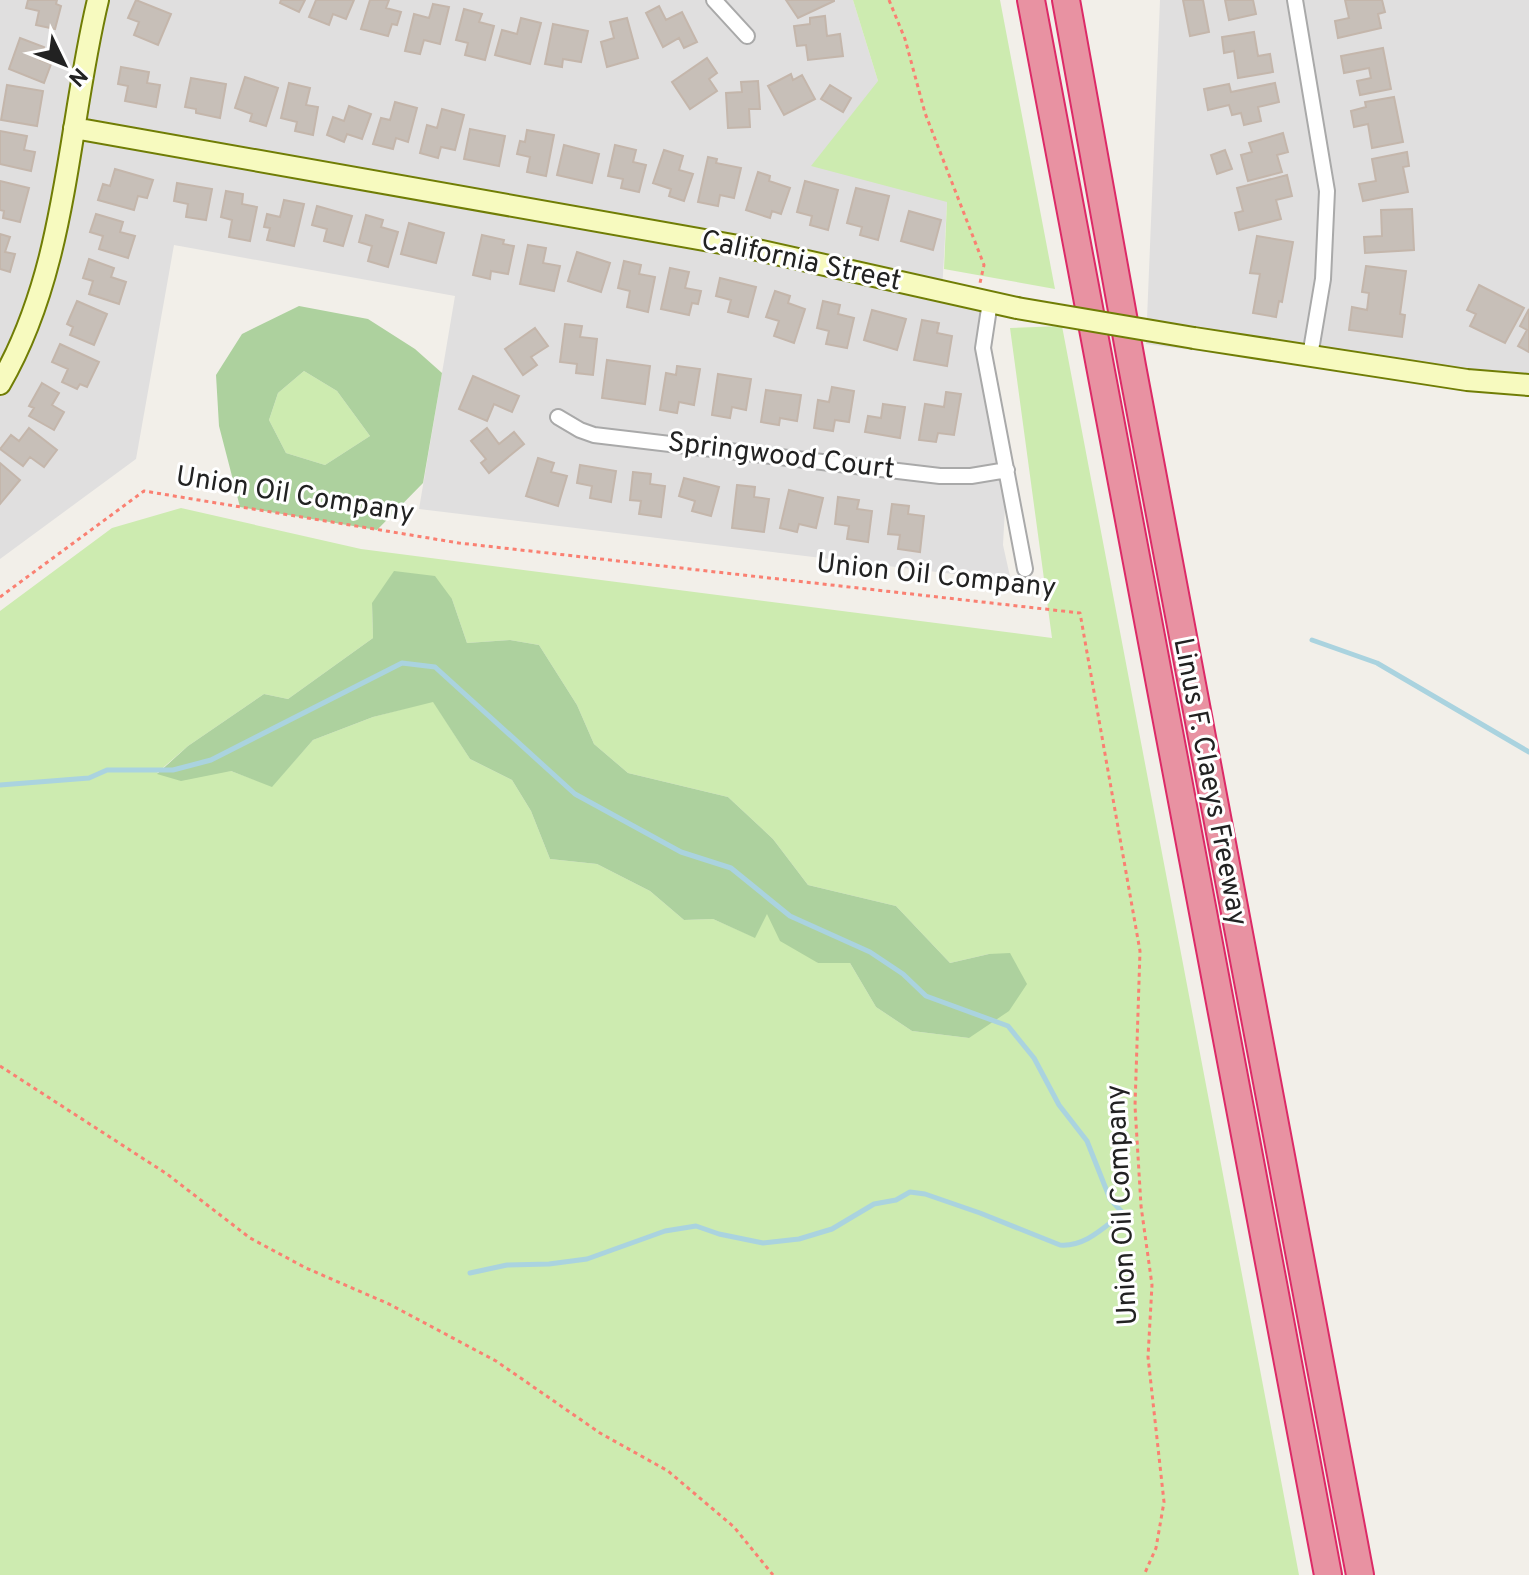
<svg xmlns="http://www.w3.org/2000/svg" width="1529" height="1575" font-family="Overpass,sans-serif">
<style>
.residential{fill:#e0dfdf}
.grass{fill:#cdebb0;fill-rule:evenodd}
.forest{fill:#add19e;fill-rule:evenodd}
.lines{fill:none;stroke-linecap:round;stroke-linejoin:round}
.stream{stroke:#aad3df;stroke-width:5}
.building{fill:#c7bfb8;stroke:#c4b6ab;stroke-width:2}
.street-casing{stroke:#a9a9a9;stroke-width:18}
.secondary-casing{stroke:#707d05;stroke-width:24}
.highway-casing{stroke:#dc2a67;stroke-width:30}
.path{stroke:#fa8072;stroke-width:3;stroke-dasharray:4 4;stroke-linecap:butt}
.street{stroke:#fff;stroke-width:14}
.secondary{stroke:#f7fabf;stroke-width:20}
.highway{stroke:#e892a2;stroke-width:26}
.secondary-bridge-casing{stroke:#707d05;stroke-width:24;stroke-linecap:butt}
.secondary-bridge{stroke:#f7fabf;stroke-width:20}
.labels{text-anchor:middle;dominant-baseline:central;stroke-width:6;stroke-linejoin:round;paint-order:stroke}
.street-label{font-size:28px;fill:#222;stroke:#fff}
</style>
<rect width="100%" height="100%" fill="#f2efe9"/>
<!-- residential -->
<path class="residential" d="M0,0H853L878,81L947,202L942,292L990,302L983,348L1007,470L1003,545L1011,581L419,509L455,296L174,245L136,459L0,559Z
M1160,0H1529V394L1146,344Z"/>
<!-- grass -->
<path class="grass" d="M853,0H1000L1055,289L944,269L947,202L811,166L878,81Z
M1062,326L1299,1575H0V611L112,528L181,508L361,549L1052,638L1010,328ZM452,599L467,643L510,640L539,645L577,705L594,744L628,773L728,797L773,839L808,885L896,906L950,963L989,954L969,1038L912,1031L876,1007L850,963H818L767,913L754,937L713,919L684,920L650,891L597,864L550,859L531,811L512,780L470,759L433,701L373,717L313,740L272,786L231,771L157,773L188,746L264,694L288,699L373,638L372,603Z
M304,371L337,391L370,436L325,465L286,453L269,420L278,393Z"/>
<!-- forest -->
<path class="forest" d="M299,306L368,319L415,349L442,373L423,483L377,530L240,507L219,426L216,375L242,334ZM304,371L337,391L370,436L325,465L286,453L269,420L278,393Z
M394,571L435,576L452,599L467,643L510,640L539,645L577,705L594,744L628,773L728,797L773,839L808,885L896,906L950,963L989,954L1010,953L1027,984L1009,1011L969,1038L912,1031L876,1007L850,963H818L780,941L767,914L755,938L713,919L684,920L650,891L597,864L550,859L531,811L512,780L470,759L433,702L373,717L313,740L272,787L231,771L181,781L157,774L188,746L264,694L288,699L373,638L372,603Z"/>
<g class="lines">
<!-- stream -->
<path class="stream" d="M1312,640L1377,663L1529,752
M0,785L89,778L107,770H173L211,760L402,663L435,667L575,794L681,852L731,868L790,916L870,952L903,974L926,996L1008,1026L1034,1058L1059,1105L1087,1141L1110,1199L1123,1213C1103,1228 1085,1247 1060,1245L980,1213L925,1194L910,1192L896,1200L874,1204L832,1229L799,1239L763,1243L719,1234L696,1226L665,1231L587,1259L549,1264L507,1265L470,1273"/>
</g>
<!-- building -->
<path class="building" d="M28,0H57L56,4L61,6L55,29L36,25L39,11L26,8Z
M136,0L171,14L158,45L134,35L139,22L128,18Z
M281,0H305L299,12L280,3Z
M316,0H354L346,19L333,14L329,25L309,17Z
M370,0H389L386,8L401,12L397,25L392,24L388,36L361,29Z
M786,0H834V1L798,18Z
M1183,0H1203L1209,32L1190,36Z
M1225,0H1253L1256,14L1229,20Z
M1345,0H1382L1385,12L1378,14L1381,28L1338,38L1335,21L1349,18Z
M433,4L449,7L440,44L424,40L420,54L405,51L414,14L429,18Z
M659,6L666,20L682,12L697,42L684,48L679,38L663,47L646,13Z
M464,9L482,14L479,22L494,26L485,60L465,55L468,43L456,40Z
M825,16L827,36L840,34L843,56L808,60L806,45L797,46L794,26L810,24V18Z
M521,18L541,23L530,64L495,55L502,30L517,34Z
M627,18L638,58L607,67L601,42L614,38L610,22Z
M553,24L588,31L581,62L563,59L562,67L545,64Z
M1254,32L1258,56L1270,54L1273,72L1238,78L1234,51L1224,53L1222,37Z
M20,38L44,47L40,60L51,64L44,83L9,69Z
M1383,48L1391,89L1360,95L1357,81L1371,78L1369,68L1344,73L1341,56Z
M707,58L717,73L709,79L717,91L690,109L672,82Z
M121,67L149,72L147,83L160,85L156,107L125,101L128,86L118,84Z
M791,74L793,80L802,75L815,99L784,115L768,86Z
M245,77L278,88L266,126L250,121L252,114L235,108Z
M191,78L226,84L220,118L196,113V109L185,107Z
M758,81L760,109H749L750,127L728,128L726,93L742,92L741,82Z
M289,83L310,88L306,105L318,107L313,135L295,131L297,122L281,118Z
M1275,83L1279,102L1258,107L1261,121L1244,125L1241,113L1232,115L1229,105L1208,110L1204,89L1229,84L1231,92Z
M7,85L43,91L37,126L1,120Z
M830,85L851,98L843,112L821,99Z
M1394,97L1403,142L1372,148L1368,124L1354,127L1351,111L1366,107L1365,102Z
M395,102L417,108L408,142L396,138L393,149L373,144L381,118L390,120Z
M349,106L371,114L362,139L347,134L344,142L327,135L333,117L344,121Z
M442,109L464,115L455,150L441,147L438,158L420,153L427,125L437,128Z
M470,129L505,136L499,166L464,159Z
M527,130L554,135L546,176L527,172L530,157L517,154L520,141L525,142Z
M0,131L27,136L24,150L35,152L31,171L0,164Z
M1283,133L1288,152L1277,155L1282,172L1248,181L1241,155L1252,152L1249,143Z
M564,145L599,154L592,183L557,175Z
M615,145L636,150L633,162L646,165L639,192L621,188L623,179L608,176Z
M664,150L683,156L679,170L693,174L684,201L669,196L671,189L653,183Z
M1225,150L1232,169L1217,174L1211,155Z
M1407,152L1409,166L1403,167L1408,192L1363,201L1359,184L1376,181L1372,159Z
M708,157L717,159L716,163L741,168L734,198L720,195L718,206L698,202Z
M115,169L153,180L147,198L138,196L134,210L98,200L103,184L110,186Z
M758,172L770,176L769,181L790,188L781,214L772,211L770,218L746,210Z
M1287,175L1292,196L1276,200L1281,219L1239,230L1235,213L1243,211L1237,188Z
M0,181L29,188L20,222L3,218L4,211L0,210Z
M805,181L838,190L828,230L810,225L812,216L797,212Z
M177,183L212,189L206,220L186,217L188,204L174,201Z
M856,188L889,196L878,240L860,235L862,227L847,223Z
M226,191L243,194L242,204L257,207L250,241L229,237L232,220L221,217Z
M284,200L304,204L294,246L267,240L270,228L264,227L267,214L280,217Z
M317,206L352,216L343,246L324,241L327,229L312,225Z
M1412,209L1414,250L1365,253L1364,237L1382,236L1381,210Z
M909,211L941,220L933,250L901,241Z
M96,214L123,222L120,232L135,236L128,258L99,249L103,236L90,232Z
M366,215L383,220L381,227L398,232L388,267L368,261L372,246L359,242Z
M409,223L444,233L436,263L401,254Z
M0,234L10,237L5,252L15,254L10,272L0,269Z
M482,235L504,240L503,244L514,246L508,274L491,271L490,279L473,275Z
M1257,236L1293,242L1282,302L1279,301L1276,317L1253,313L1260,274L1250,273Z
M528,245L546,248L543,263L560,266L554,291L520,284Z
M577,252L610,263L601,292L568,281Z
M89,259L114,268L111,277L126,282L119,304L89,294L93,281L83,278Z
M624,261L641,265L639,274L655,277L648,312L627,307L630,291L618,288Z
M1366,266L1406,271L1400,314L1405,315L1402,337L1349,330L1352,307L1367,310L1369,293L1362,292Z
M670,268L689,272L685,288L701,291L698,304L692,303L689,315L661,309Z
M720,278L756,287L748,317L728,312L731,300L716,296Z
M1479,285L1524,308L1505,343L1470,326L1476,314L1467,310Z
M775,291L790,296L788,303L805,309L794,343L774,336L779,321L766,317Z
M77,301L107,314L94,345L70,335L73,327L67,324Z
M823,301L840,305L838,314L854,318L847,348L826,344L829,331L817,328Z
M1529,309V352L1518,346L1527,330L1520,326Z
M872,310L906,319L897,350L864,340Z
M922,320L939,323L937,333L952,336L947,366L914,360Z
M565,324L582,326L580,337L597,339L593,375L576,373L577,364L560,362Z
M535,328L548,346L531,357L537,365L523,375L505,349Z
M60,344L99,362L87,387L80,384L77,389L62,382L68,369L52,362Z
M607,360L650,366L645,404L602,398Z
M677,366L700,369L694,405L679,402L677,413L660,410L666,373L676,375Z
M718,374L751,379L746,410L732,407L730,418L712,415Z
M473,376L519,396L512,412L494,404L487,421L459,409Z
M42,383L59,393L52,405L64,412L54,430L29,416L34,408L29,406Z
M832,387L854,391L849,422L835,420L833,431L814,428L818,400L829,402Z
M766,390L801,395L797,421L780,418L779,425L761,422Z
M946,392L961,394L954,435L938,433L936,442L919,440L925,404L944,407Z
M883,404L905,407L900,438L865,432L868,416L881,418Z
M29,428L57,450L44,467L30,457L23,466L0,449L11,435L19,441Z
M487,428L499,444L514,432L524,444L489,473L481,463L486,459L471,441Z
M538,458L554,463L551,472L567,476L558,506L526,496Z
M0,463L20,480L0,504Z
M580,465L616,471L611,502L590,498L592,486L577,483Z
M633,472L651,474L650,484L665,486L661,517L639,514L641,501L630,500Z
M684,478L719,487L711,516L692,511L695,501L679,496Z
M737,485L755,487L754,497L769,499L764,532L732,528Z
M789,490L823,498L816,528L799,524L797,532L780,528Z
M838,497L859,500L857,509L872,511L868,542L847,539L849,526L835,524Z
M892,504L909,506L908,514L924,516L920,552L898,549L900,535L888,534Z"/>
<g class="lines">
<defs>
<path id="street" d="M714,0L747,36
M1295,0L1327,191L1323,279L1310,356
M990,302L983,348L1025,569
M558,417L580,430L594,435L940,476H971L1007,470"/>
<path id="secondary" d="M74,128L744,247L1017,308
M1194,338L1467,380L1529,385
M0,384C68,267 67,128 98,0"/>
<path id="highway" d="M1031,0L1328,1575
M1066,0L1132,366L1360,1575"/>
</defs>
<!-- street casing -->
<use href="#street" class="street-casing"/>
<!-- secondary casing -->
<use href="#secondary" class="secondary-casing"/>
<!-- highway casing -->
<use href="#highway" class="highway-casing"/>
<!-- path -->
<path class="path" d="M889,0L905,39L925,113L984,265L980,283
M0,597L144,491L459,543L1080,613L1140,951L1135,1106L1141,1206L1152,1285L1148,1357L1164,1502L1156,1548L1144,1575
M0,1066L167,1174L250,1238L306,1268L389,1304L496,1361L600,1433L668,1471L734,1527L773,1575"/>
<!-- street -->
<use href="#street" class="street"/>
<!-- secondary -->
<use href="#secondary" class="secondary"/>
<!-- highway -->
<use href="#highway" class="highway"/>
<defs>
<path id="secondary-bridge" d="M1017,308L1194,338"/>
</defs>
<!-- secondary-bridge casing -->
<use href="#secondary-bridge" class="secondary-bridge-casing"/>
<!-- secondary-bridge -->
<use href="#secondary-bridge" class="secondary-bridge"/>
</g>
<g class="labels">
<!-- street labels -->
<g class="street-label">
<text transform="translate(801 262) rotate(12)">California Street</text>
<text transform="translate(781 457) rotate(7)">Springwood Court</text>
<text transform="translate(295 496) rotate(9)">Union Oil Company</text>
<text transform="translate(936 577) rotate(6)">Union Oil Company</text>
<text transform="translate(1209 782) rotate(79)">Linus F. Claeys Freeway</text>
<text transform="translate(1123 1205) rotate(-93)">Union Oil Company</text>
</g>
</g>
<!-- north arrow -->
<g transform="translate(64 64) rotate(133)" stroke="#ffffff" stroke-width="6" paint-order="stroke">
<path d="M0-6L14 30L0 20L-14 30Z" fill="#222222"/>
<text y="-12" font-size="22" font-weight="bold" text-anchor="middle" fill="#222222">N</text>
</g>
</svg>
